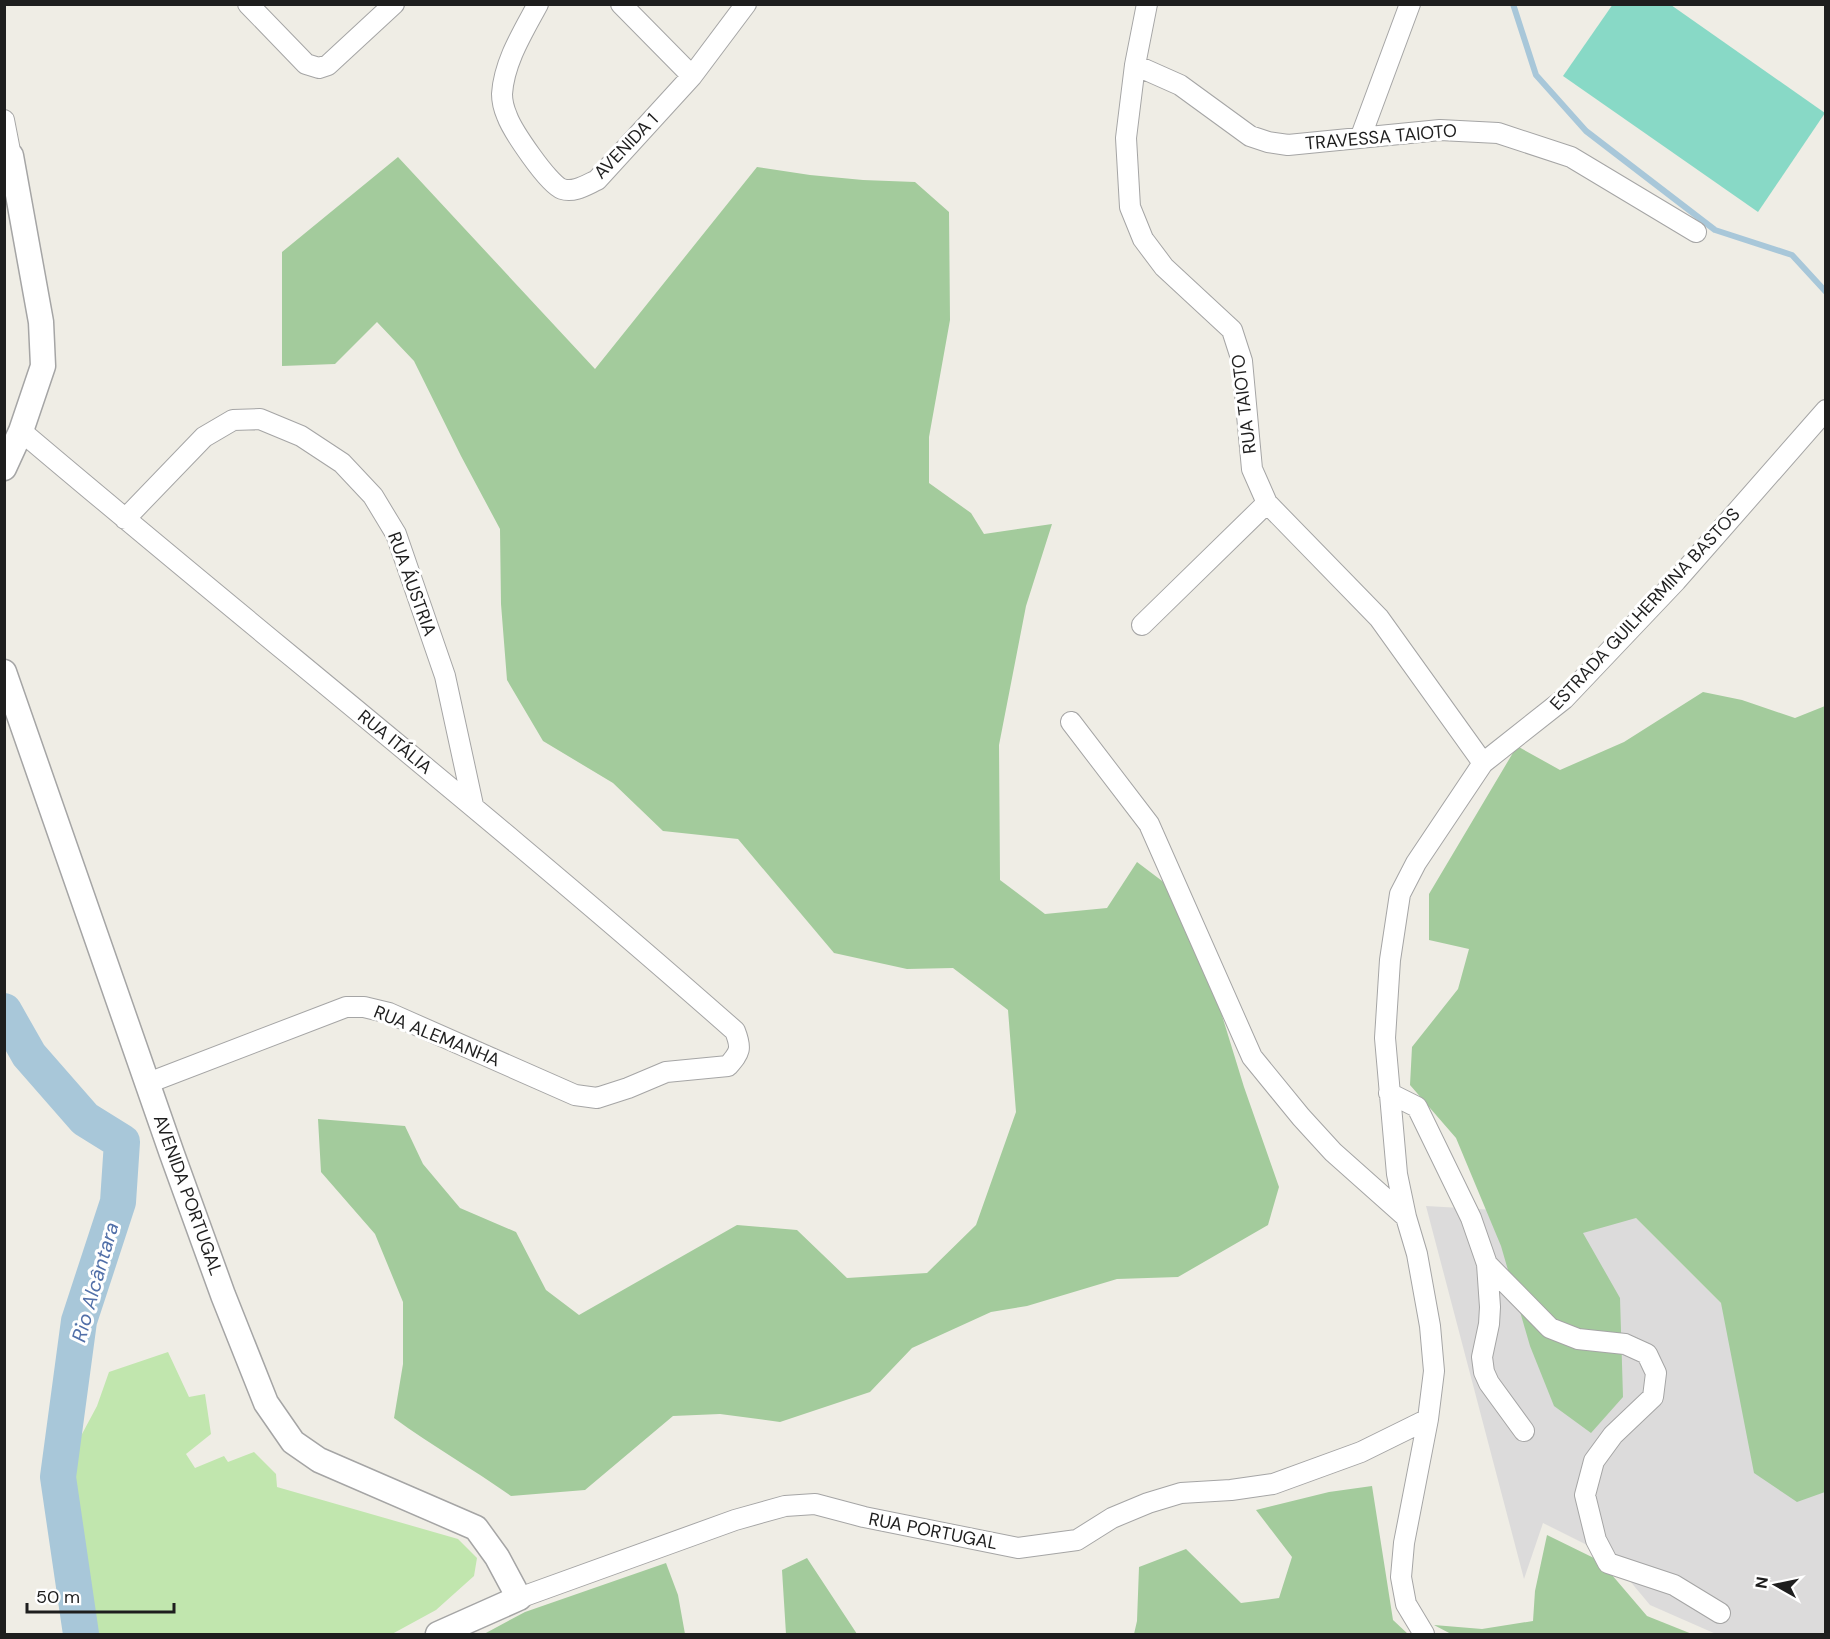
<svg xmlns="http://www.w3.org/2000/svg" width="1830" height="1639" font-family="'DM Sans',sans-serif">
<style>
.residential{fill:#dcdbdb}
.grass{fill:#c1e6ae}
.forest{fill:#a3cb9c}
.pitch{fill:#88d9c6}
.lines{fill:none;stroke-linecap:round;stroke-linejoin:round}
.stream{stroke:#a8c7d9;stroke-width:6}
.river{stroke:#a8c7d9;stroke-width:36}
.minor-casing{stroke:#a5a5a5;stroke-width:22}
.tertiary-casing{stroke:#a5a5a5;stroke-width:27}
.minor{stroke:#fff;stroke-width:20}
.tertiary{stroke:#fff;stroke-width:24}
.labels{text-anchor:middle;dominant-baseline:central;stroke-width:6;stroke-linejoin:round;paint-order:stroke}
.street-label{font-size:18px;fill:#1e1e1e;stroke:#fff}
.water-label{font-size:20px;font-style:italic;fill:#516fa8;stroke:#fff}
</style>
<rect width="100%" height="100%" fill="#efede5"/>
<!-- residential -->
<path class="residential" d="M1426,1206L1636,1218L1721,1303L1825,1447V1634H1716L1650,1605L1609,1556L1543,1523L1524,1579Z"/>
<!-- grass -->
<path class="grass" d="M168,1352L189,1397L205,1394L211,1434L186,1454L195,1468L224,1456L228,1462L254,1452L276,1474L277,1487L458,1539L477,1558L474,1576L436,1610L392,1634H91L69,1499L74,1449L97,1406L109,1372Z"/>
<!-- forest -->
<path class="forest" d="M398,157L595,369L757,167L810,175L863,180L915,182L949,212L950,320L929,437V483L971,513L984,534L1052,524L1026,606L999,745L1000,880L1045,914L1107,908L1137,862L1174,890L1216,996L1244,1087L1279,1187L1268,1225L1178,1277L1117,1279L1027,1306L991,1312L912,1348L870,1392L780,1422L720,1414L673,1416L585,1490L511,1496C473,1469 432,1446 394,1418L403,1364V1302L375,1234L321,1172L318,1119L405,1126L423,1164L460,1208L516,1232L546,1290L579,1315L737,1225L797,1230L847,1278L927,1273L976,1225L1016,1112L1008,1010L953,968L907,969L834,953L738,839L663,831L613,783L543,741L507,680L501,604L500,529L461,456L414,361L377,322L335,364L282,366V252Z
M1703,692L1742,700L1795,718L1825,706V1492L1797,1502L1754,1473L1721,1303L1636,1218L1583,1233L1620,1298L1623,1397L1591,1433L1554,1406L1530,1346L1501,1246L1456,1138L1410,1085L1412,1047L1458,989L1469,949L1429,940V894L1517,746L1560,770L1624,742Z
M1372,1486L1393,1620L1408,1634H1134L1137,1621L1139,1567L1186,1549L1241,1603L1279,1598L1292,1557L1256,1510L1329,1492Z
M1547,1535L1600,1561L1647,1616L1692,1634H1451L1434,1625L1482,1629L1533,1621L1535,1591Z
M807,1558L857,1634H786L782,1570Z
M666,1563L678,1595L685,1634H484L525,1612Z"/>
<!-- pitch -->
<path class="pitch" d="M1613,4L1671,5L1825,113L1758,212L1563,76Z"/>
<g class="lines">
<!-- stream -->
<path class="stream" d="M1513,4L1536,75L1586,131L1715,230L1792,255L1826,292"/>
<!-- river -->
<path class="river" d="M4,1011L29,1055L85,1119L122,1142L118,1202L79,1321L58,1477L81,1634"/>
<defs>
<path id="minor" d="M248,4L306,64L319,68L328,65L394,4
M538,4C523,32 504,62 502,94C502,101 504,109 507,116C512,130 548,184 562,189C574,193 586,185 597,180L692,76L746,4
M621,4L692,76
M1147,4L1135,65L1126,138L1130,207L1143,239L1164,267L1232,330L1242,361L1252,469L1267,503L1379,618L1483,763
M1135,65L1180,85L1250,136L1268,142L1288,145L1440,130L1498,133L1571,157L1696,232
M4,120L11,156
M1361,136L1410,4
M21,431C258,632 502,825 735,1031C742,1049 740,1052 728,1066L666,1072L628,1088L597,1098L575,1095L389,1013L364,1007H346L148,1083
M125,519L204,437L233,420L260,419L301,436L342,463L373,496L396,534L445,676L473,805
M1142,625L1267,503
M1071,722L1149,824L1252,1057L1301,1117L1333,1152L1406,1217
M1389,1093L1417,1107L1471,1218L1487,1264L1490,1307L1489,1324L1482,1357L1484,1372L1489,1383L1524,1431
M1487,1264L1550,1328L1578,1339L1625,1344L1647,1354L1656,1373L1653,1397L1613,1435L1594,1461L1585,1495L1596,1540L1608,1563L1674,1585L1720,1613
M519,1598L735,1520L785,1506L815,1504L864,1517L1018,1548L1077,1540L1112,1518L1148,1503L1181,1493L1231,1490L1273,1484L1361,1452L1428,1419
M1424,1634L1406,1604L1401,1577L1404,1543L1428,1419L1434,1371L1430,1326L1417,1254L1406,1217L1397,1174L1385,1038L1390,960L1400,894L1416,863L1483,763L1564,699L1676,581L1826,410"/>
<path id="tertiary" d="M4,154L11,156L41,322L43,366L21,431L4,468
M4,672L172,1154L223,1295L266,1403L293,1442L319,1460L476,1528L497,1557L519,1598L438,1634"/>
</defs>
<!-- minor casing -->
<use href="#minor" class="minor-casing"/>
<!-- tertiary casing -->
<use href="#tertiary" class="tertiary-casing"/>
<!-- minor -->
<use href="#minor" class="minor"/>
<!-- tertiary -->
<use href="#tertiary" class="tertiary"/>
</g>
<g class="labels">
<!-- street labels -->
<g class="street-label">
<text transform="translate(1381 137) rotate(-5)">TRAVESSA TAIOTO</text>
<text transform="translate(626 146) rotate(-46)">AVENIDA 1</text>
<text transform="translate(1244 404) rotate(-97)">RUA TAIOTO</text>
<text transform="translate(412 584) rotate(70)">RUA ÁUSTRIA</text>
<text transform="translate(1645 609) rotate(-47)">ESTRADA GUILHERMINA BASTOS</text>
<text transform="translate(395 742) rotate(39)">RUA ITÁLIA</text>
<text transform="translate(437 1036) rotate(22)">RUA ALEMANHA</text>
<text transform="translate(188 1195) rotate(70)">AVENIDA PORTUGAL</text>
<text transform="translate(933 1531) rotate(11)">RUA PORTUGAL</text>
</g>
<!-- water labels -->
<g class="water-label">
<text transform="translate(95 1282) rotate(-74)">Rio Alcântara</text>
</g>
</g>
<!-- border -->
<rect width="1830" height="1639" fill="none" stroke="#1e1e1e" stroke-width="12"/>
<!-- north arrow -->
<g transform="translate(1776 1585) rotate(279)" stroke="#ffffff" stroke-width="4.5" paint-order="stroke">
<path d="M0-4.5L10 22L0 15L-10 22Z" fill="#1e1e1e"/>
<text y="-9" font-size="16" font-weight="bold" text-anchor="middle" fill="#1e1e1e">N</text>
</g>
<!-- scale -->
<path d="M27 1603v9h147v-9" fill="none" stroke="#1e1e1e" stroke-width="3"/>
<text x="36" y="1603" font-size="18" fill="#1e1e1e" stroke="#ffffff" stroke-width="4.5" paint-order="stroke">50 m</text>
</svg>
